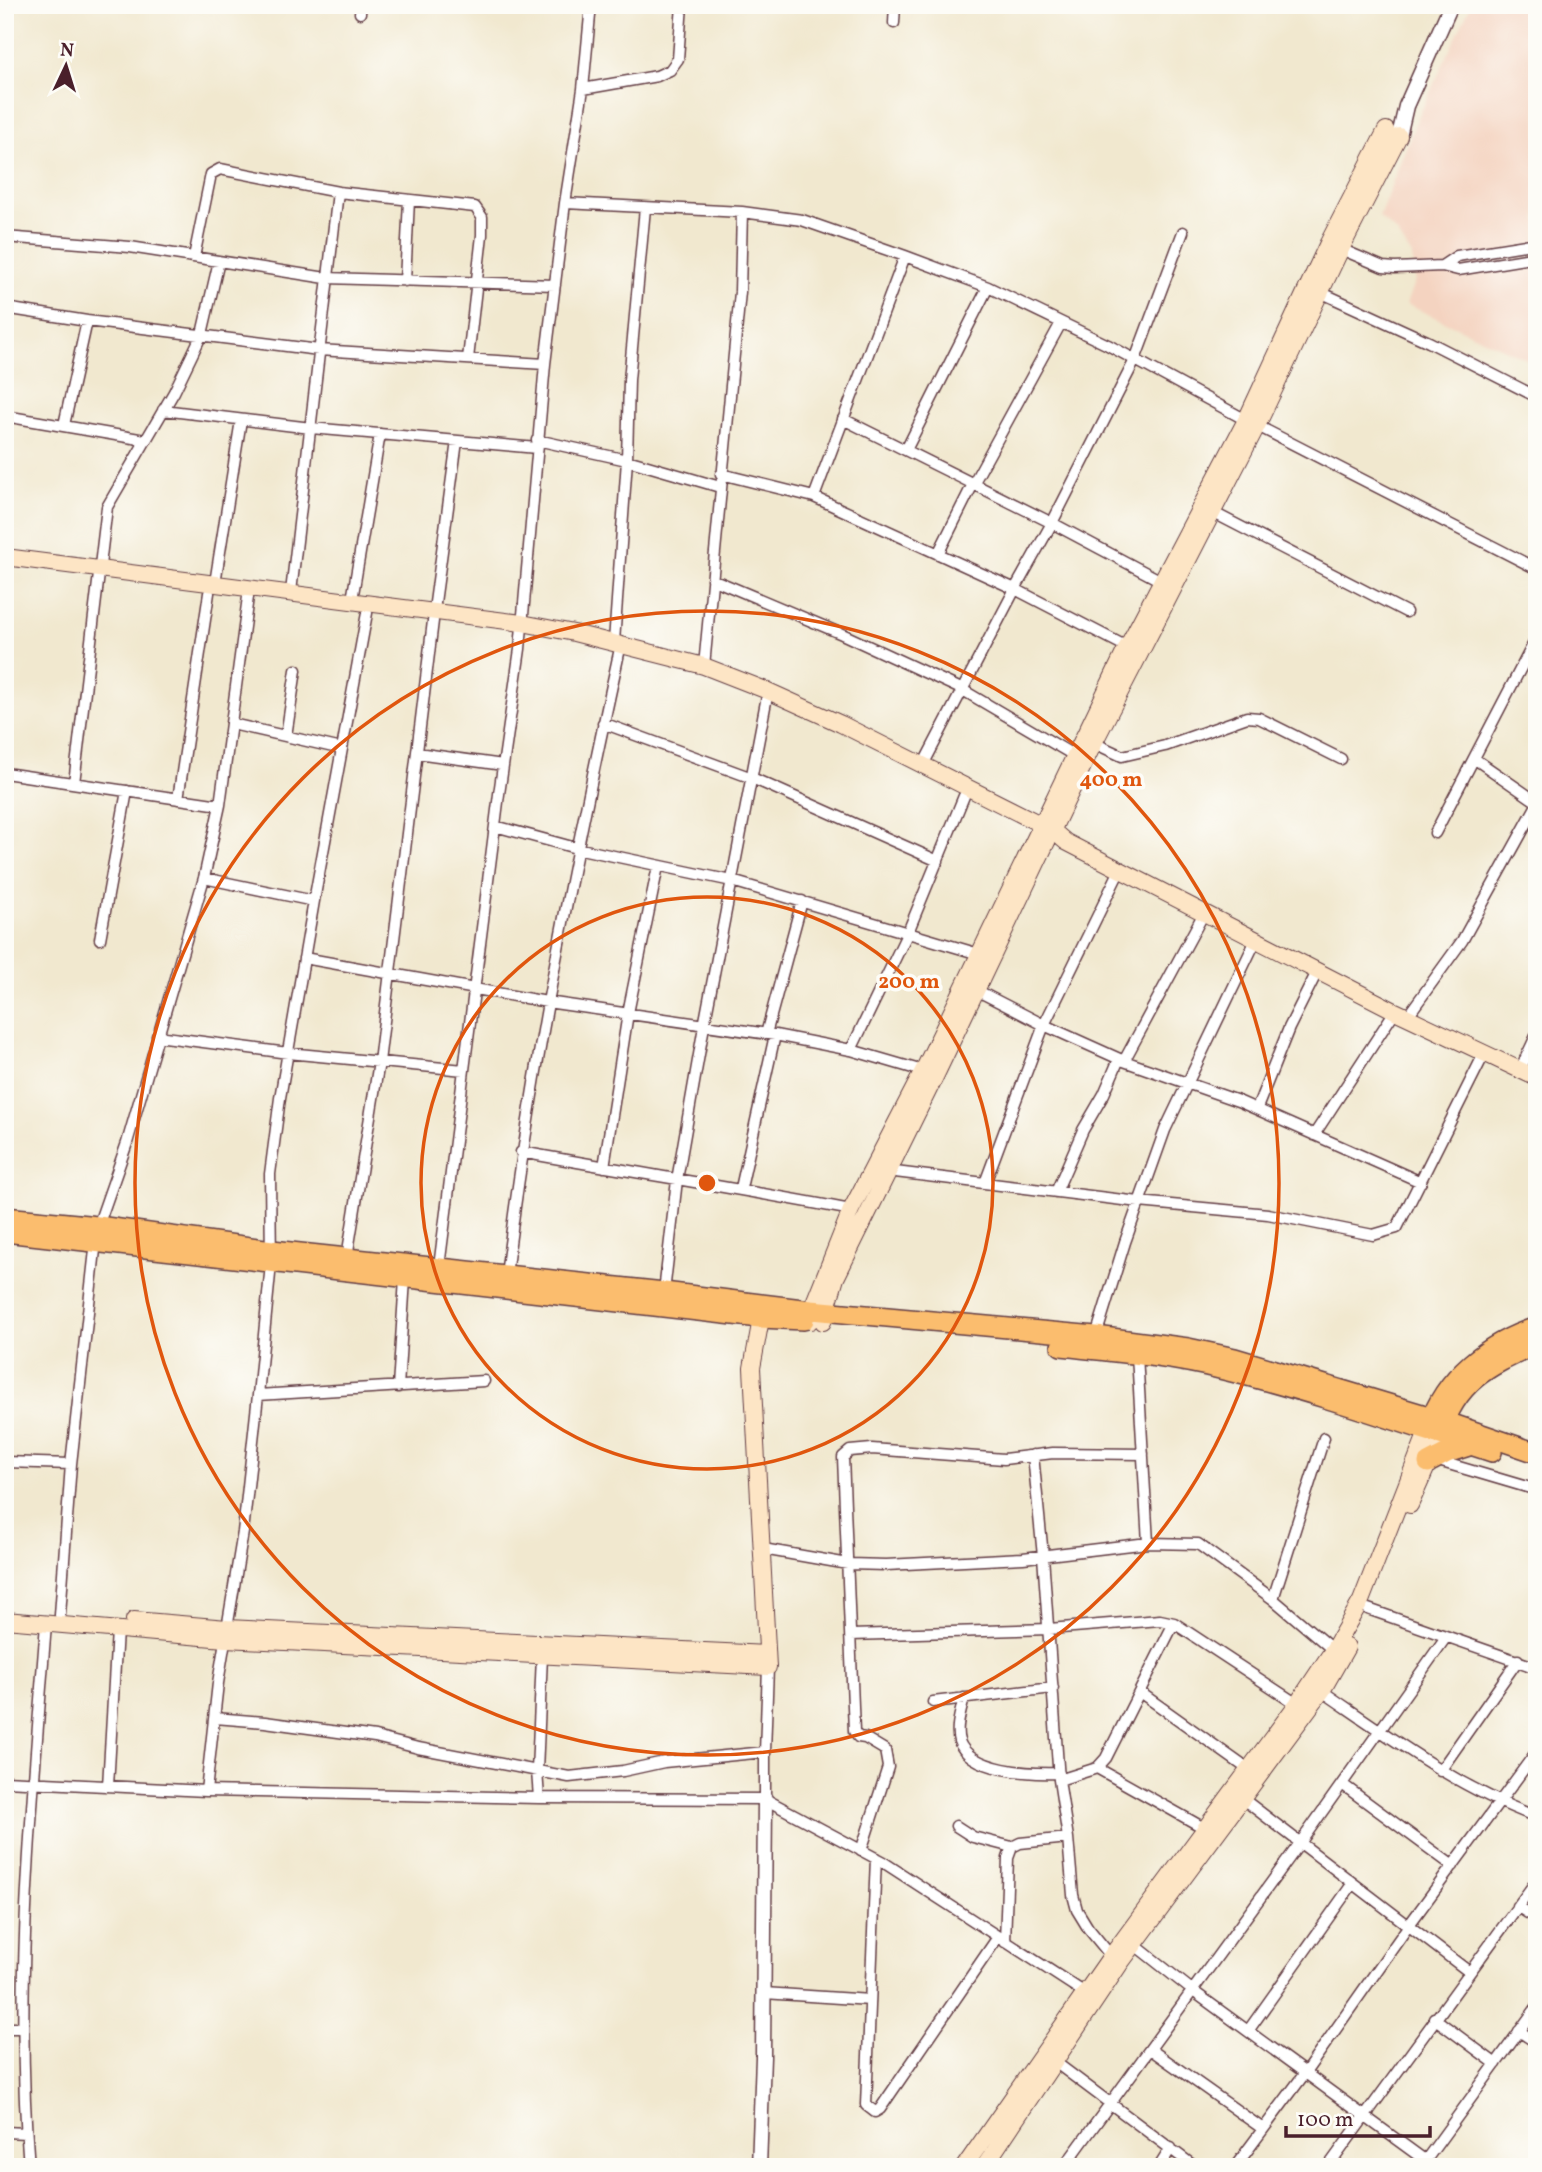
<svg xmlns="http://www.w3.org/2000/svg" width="1542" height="2172" font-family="Vollkorn,serif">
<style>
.built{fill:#f4d3c0}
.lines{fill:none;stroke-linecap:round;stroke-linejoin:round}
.minor-casing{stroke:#633d44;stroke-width:13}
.tertiary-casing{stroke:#633d44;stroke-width:17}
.secondary-casing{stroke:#633d44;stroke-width:18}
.trunk-casing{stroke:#633d44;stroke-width:22}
.minor{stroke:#fff;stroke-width:10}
.tertiary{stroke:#fff;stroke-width:14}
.secondary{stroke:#fde5c5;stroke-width:16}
.trunk{stroke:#fbbd6e;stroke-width:19}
.ring{fill:none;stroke:#e0560e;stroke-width:3.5}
.centre{fill:#e0560e;stroke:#fdfcf7;stroke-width:3.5}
.ring-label{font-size:21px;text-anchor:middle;font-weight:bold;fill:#e0560e;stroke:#fdfcf7;stroke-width:7;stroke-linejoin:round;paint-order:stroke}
</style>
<rect width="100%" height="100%" fill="#fdfcf7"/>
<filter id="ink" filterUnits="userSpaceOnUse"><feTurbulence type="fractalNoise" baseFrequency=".0143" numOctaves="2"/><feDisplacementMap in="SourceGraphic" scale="14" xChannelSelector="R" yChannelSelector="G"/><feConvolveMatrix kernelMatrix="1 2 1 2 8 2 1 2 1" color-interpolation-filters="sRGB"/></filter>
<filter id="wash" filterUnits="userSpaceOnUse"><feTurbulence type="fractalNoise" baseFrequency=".00686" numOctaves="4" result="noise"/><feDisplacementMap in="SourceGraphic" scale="28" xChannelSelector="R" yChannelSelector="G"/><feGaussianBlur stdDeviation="1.57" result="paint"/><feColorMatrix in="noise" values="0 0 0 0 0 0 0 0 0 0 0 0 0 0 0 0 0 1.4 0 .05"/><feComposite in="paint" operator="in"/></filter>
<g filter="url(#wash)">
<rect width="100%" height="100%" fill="#f1e8cf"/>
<!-- built -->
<path class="built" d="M1471,5H1537V364L1406,304L1415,281L1412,256L1397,233L1379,217L1415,124Z"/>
</g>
<g filter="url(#ink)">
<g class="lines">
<defs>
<path id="minor" d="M360,13L361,5
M894,23L895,5
M583,89L657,76L670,70L678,59L682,5
M565,203L742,212L802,220L905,256L988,287L1108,345L1246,420L1537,569
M5,237L130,247L326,278L555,285
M1336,247L1383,267L1395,268L1442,266L1458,270L1537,257
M194,257L211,174L220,169L338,192L475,207L482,217V235L468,359
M1442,266L1457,256L1537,243
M405,281L409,200
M1320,292L1429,342L1537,397
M5,308L87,321L319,350L545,364
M163,410L311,428L537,448
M5,416L145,440
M843,419L1052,523L1165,583
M64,425L87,321
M537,440L627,460L720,487
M906,450L988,287
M721,474L814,497L1015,589L1127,647
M814,497L905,256
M1212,512L1406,612
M938,554L973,484L1061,323
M712,579L842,634L961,689L1075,756
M215,583L241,420
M291,592L338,192
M352,600L380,434
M434,610L457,441
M614,642L627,460L629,380L645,208
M704,666L740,292L742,212
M603,723L752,778L938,861
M232,724L342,749
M286,736L296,670
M1094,743L1122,756L1165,746L1247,717L1259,718L1341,759
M417,753L503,765
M1475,759L1537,802
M923,765L1015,589L1052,523L1135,360L1183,232
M5,773L220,805
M74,783L107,507L174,392L202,334L219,261
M178,799L209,593
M495,826L576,848L732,881L979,954
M1435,833L1537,637
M204,878L314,901
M100,939L127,791
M304,958L547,1002L775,1035L851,1050L923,1071
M976,990L1044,1025L1124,1061L1238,1101L1421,1182
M1407,1017L1462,941L1537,805
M766,1034L802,901
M157,1036L288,1053L464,1070
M851,1050L908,932L964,796
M1124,1061L1204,913
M1520,1070L1537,1034
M1257,1108L1289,1028L1317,972
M1314,1135L1395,1011
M521,1152C631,1172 741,1189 851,1210
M604,1167L628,1013L658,866
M887,1171L1139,1202L1268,1214L1373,1235L1397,1228L1484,1054
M985,1183L1044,1025L1120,870
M741,1188L775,1035
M1056,1192L1083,1130L1104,1094L1119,1059
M98,1226L127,1143L204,878L220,805L248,597
M347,1257L379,1062L433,621
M439,1267L499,794L520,649L545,364L565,203L583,89L591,5
M506,1275C532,1065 574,859 619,653
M664,1292L677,1180L704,1026L768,691
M1096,1336L1125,1242L1165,1130L1256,940
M1137,1355L1148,1543
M398,1387L405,1279
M258,1395L484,1381
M1033,1455L1043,1556L1059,1780L1068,1838L1073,1895L1077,1910L1088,1928L1111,1956
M1435,1460L1537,1490
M5,1462L71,1464
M763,1549L848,1564L886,1565L1023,1558L1148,1543L1198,1544L1273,1599L1333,1650
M1273,1599L1324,1438
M1368,1609L1537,1668
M60,1615L71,1464L96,1241
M851,1635L1049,1629L1160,1620L1174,1623L1297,1704
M1322,1691C1391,1738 1458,1788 1537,1817
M1141,1693L1249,1770
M964,1698C961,1711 955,1728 959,1741C970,1772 1032,1774 1059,1773
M933,1702L1053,1688
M215,1718L265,1722L375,1737L418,1748L569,1777L623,1771L664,1762L765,1752L768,1667
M765,1752V1799
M1097,1768L1204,1828
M1440,1771L1518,1660
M1059,1780L1097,1768L1106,1758L1174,1623
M5,1781L206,1791L539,1798L765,1799L883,1862L1088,1995
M1342,1784L1453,1866
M108,1786L117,1630
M206,1791L218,1683L243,1532L258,1395L271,1264L270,1174L280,1098L314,901L367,613
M539,1798L537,1771L542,1656
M1243,1799L1468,1971
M956,1826L973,1837L1012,1847
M861,1851L888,1767L885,1750L865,1738L858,1737L854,1731L843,1457L850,1451L872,1449L1004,1459L1053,1453L1143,1454
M876,1858L866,2105L875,2112L880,2109L998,1937
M1517,1906L1537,1919
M1005,1942L1008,1858L1012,1847L1020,1843L1068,1838
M1135,1945L1193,1991L1426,2161
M764,1993L870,2000
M1434,2018L1496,2064
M5,2028H23
M1248,2031L1353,1883
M1519,2031L1537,2043
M1150,2049L1263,2129
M1055,2062L1195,2167
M5,2132L26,2133
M1423,2164L1537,2007
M29,2167C14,1986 32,1804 46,1624
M1064,2167L1300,1843L1446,1637
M1159,2167L1171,2148
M1235,2167L1305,2073L1409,1925L1537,1751
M1328,2167L1537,1880"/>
<path id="tertiary" d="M1399,136L1406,106L1451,5
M759,2167L763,2057L765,1799"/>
<path id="secondary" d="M5,557L522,623L574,633L704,666L768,691L841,724L1052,830L1066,842L1395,1011L1537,1078
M810,1321L811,1310L851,1210L923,1071L1127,647L1246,420L1328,243L1386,130
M823,1322L836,1278L935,1077L1094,743L1257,426L1341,249L1399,136
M1410,1505L1440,1437
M5,1620L225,1639L768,1667L752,1368L763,1308
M134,1620L227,1628L767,1654
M964,2167L1111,1956L1297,1704L1333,1650L1361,1601L1427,1432
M984,2167L1120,1964L1322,1691L1347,1647"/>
<path id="trunk" d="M5,1217L98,1226L272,1250L664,1292L811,1310L1096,1336L1188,1348L1235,1358L1432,1417L1537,1453
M5,1232L760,1318L804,1320
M1061,1346C1114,1352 1168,1356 1220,1369C1312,1391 1402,1423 1492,1452
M1429,1426C1444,1377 1489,1342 1537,1327
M1441,1432C1458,1379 1490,1366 1537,1344
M1428,1463L1447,1453L1472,1445"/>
</defs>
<!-- minor casing -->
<use href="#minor" class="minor-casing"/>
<!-- tertiary casing -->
<use href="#tertiary" class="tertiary-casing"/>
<!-- secondary casing -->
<use href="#secondary" class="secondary-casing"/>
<!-- trunk casing -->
<use href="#trunk" class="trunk-casing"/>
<!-- minor -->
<use href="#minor" class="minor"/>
<!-- tertiary -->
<use href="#tertiary" class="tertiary"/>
<!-- secondary -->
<use href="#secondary" class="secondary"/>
<!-- trunk -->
<use href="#trunk" class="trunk"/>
</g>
</g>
<!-- distance rings -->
<g class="ring">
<circle cx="707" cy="1183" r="286"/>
<circle cx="707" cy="1183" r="572"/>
</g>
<circle cx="707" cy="1183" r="10" class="centre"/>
<g class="ring-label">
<text x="1111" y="786">400 m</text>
<text x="909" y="988">200 m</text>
</g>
<!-- margin -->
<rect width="1542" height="2172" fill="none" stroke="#fdfcf7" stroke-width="28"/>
<!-- north arrow -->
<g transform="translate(66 66) rotate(4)" stroke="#fdfcf7" stroke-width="5" paint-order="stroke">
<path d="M0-5L12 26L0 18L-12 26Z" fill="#4a1f2b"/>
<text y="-10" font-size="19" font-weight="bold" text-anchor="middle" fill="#4a1f2b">N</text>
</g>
<!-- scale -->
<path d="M1286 2126v10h144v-10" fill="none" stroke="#4a1f2b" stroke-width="3.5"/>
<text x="1297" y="2126" font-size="21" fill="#4a1f2b" stroke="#fdfcf7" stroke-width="5" paint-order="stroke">100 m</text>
</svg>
